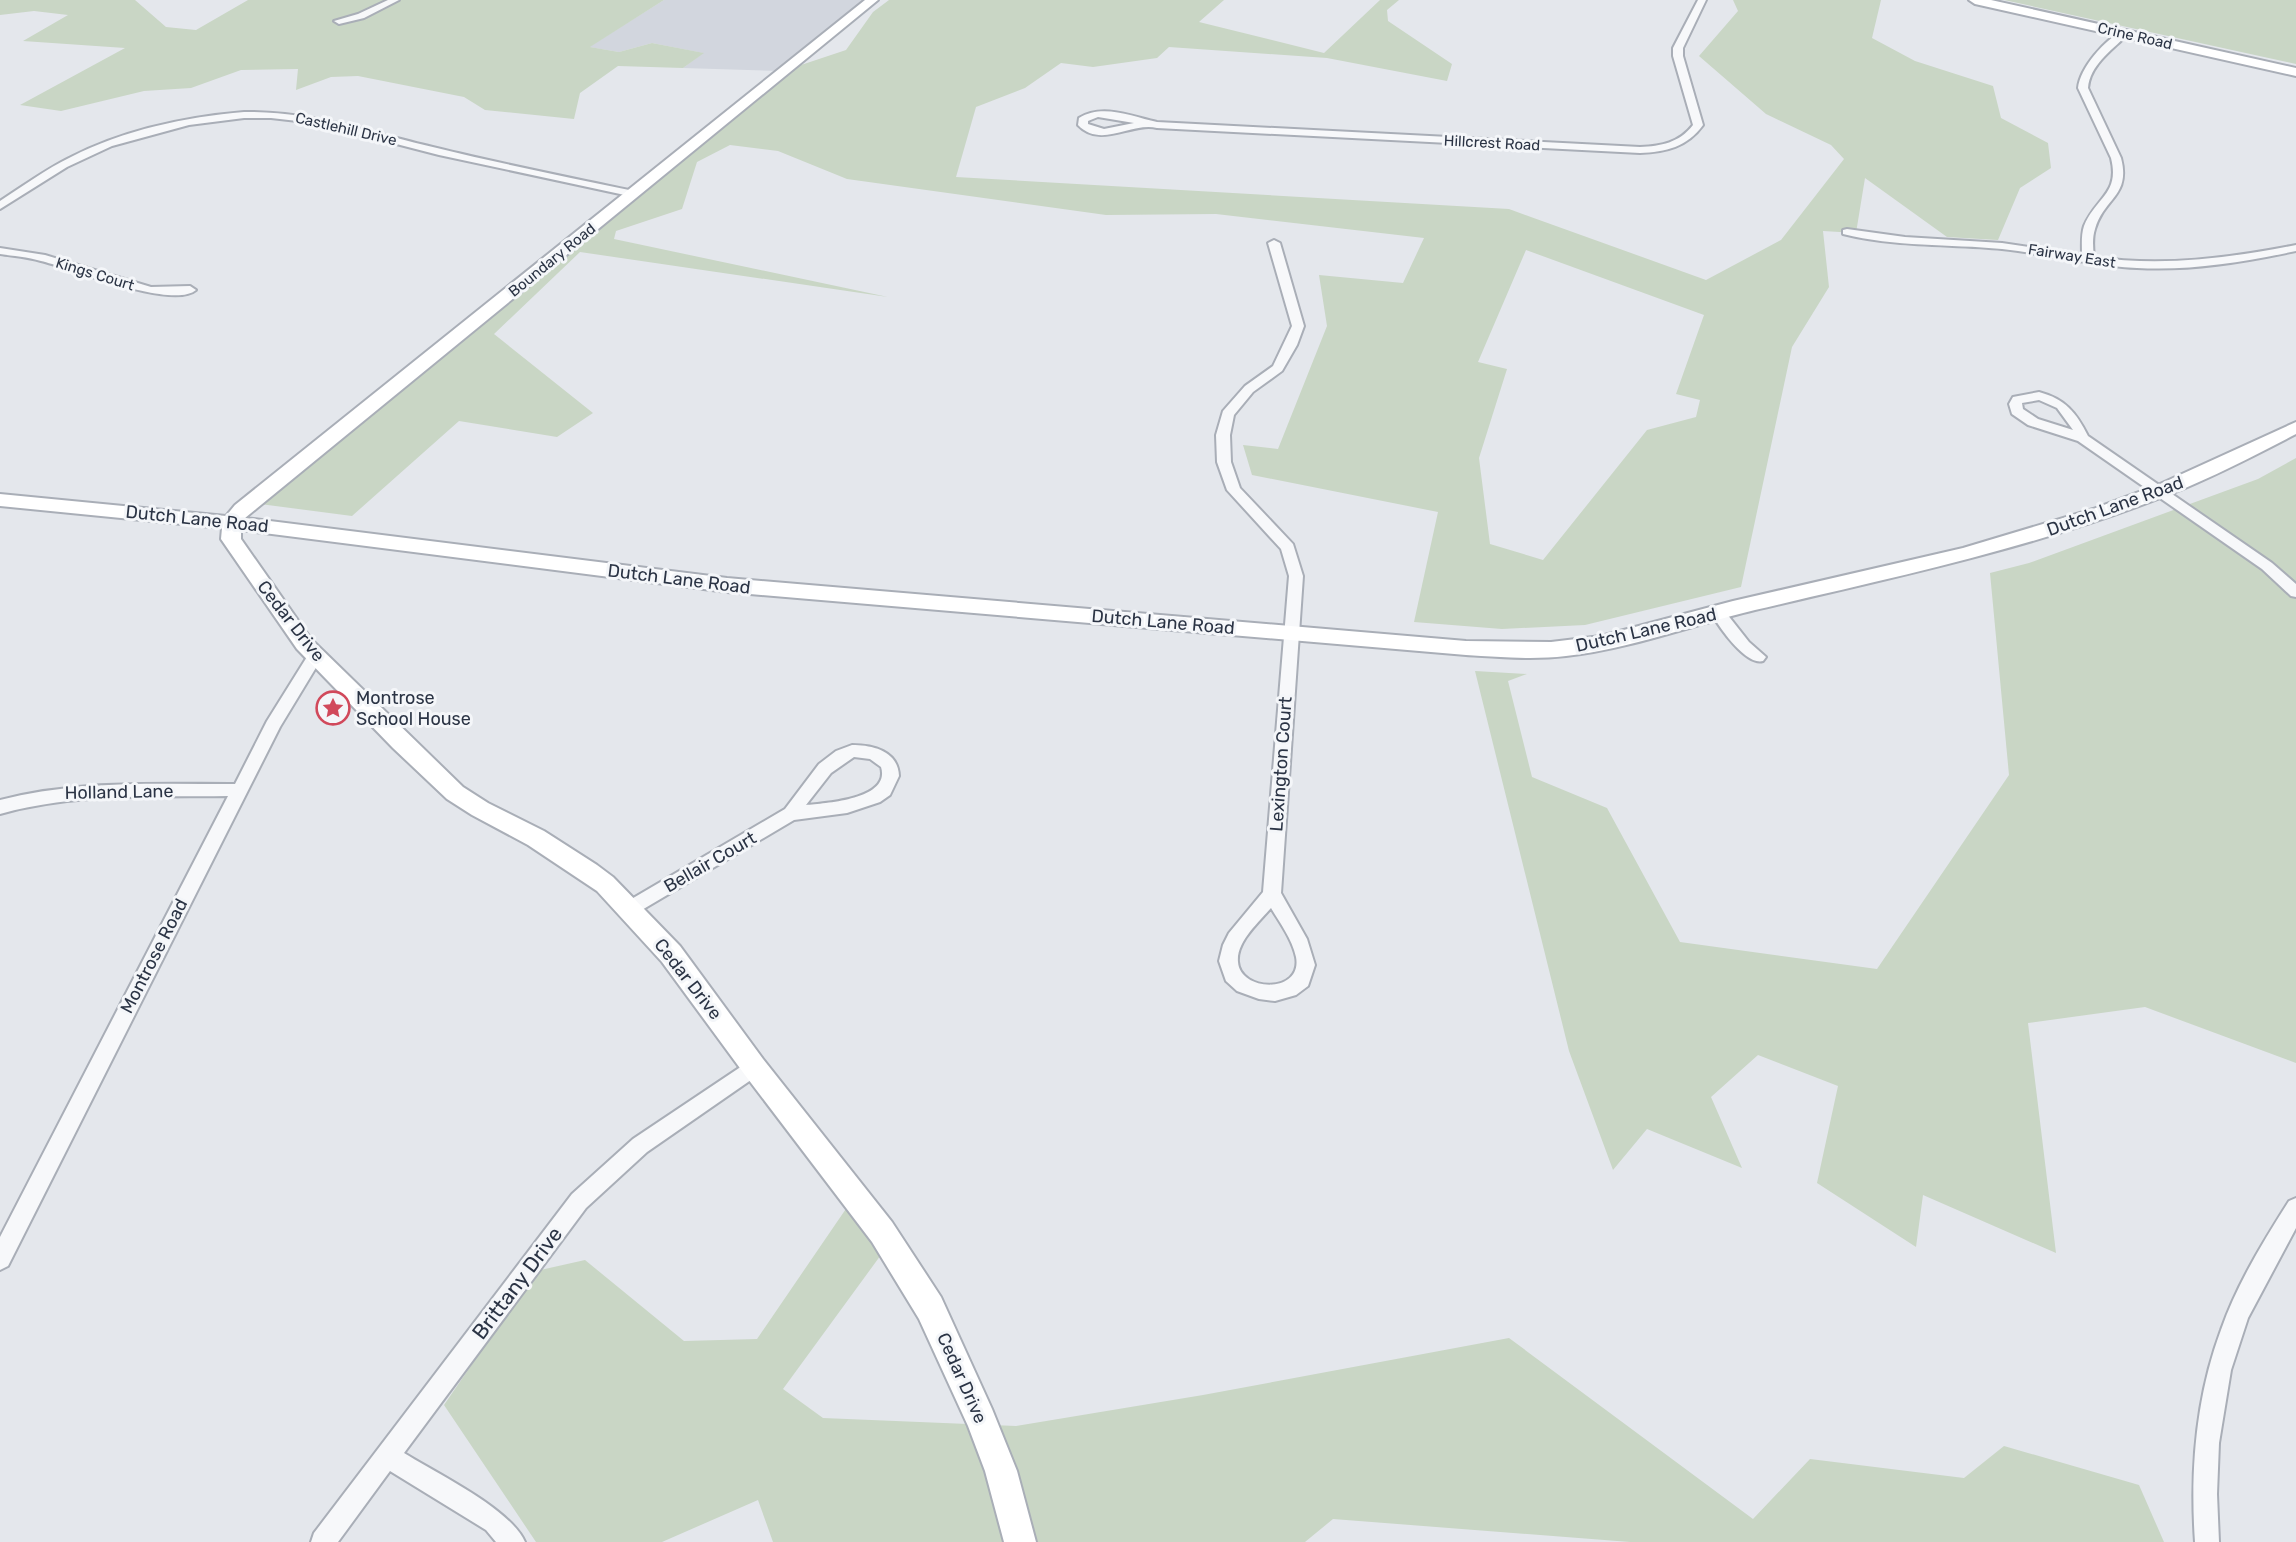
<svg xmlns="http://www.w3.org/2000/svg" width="2296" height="1542" font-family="Rubik,sans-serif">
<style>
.built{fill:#d2d6de}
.green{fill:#c9d6c5;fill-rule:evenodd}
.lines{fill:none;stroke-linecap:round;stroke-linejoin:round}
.street-casing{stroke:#a9aeb7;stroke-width:4}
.secondary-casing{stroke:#a9aeb7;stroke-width:4}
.street{fill:#f7f8fa;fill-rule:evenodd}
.secondary{fill:#fff;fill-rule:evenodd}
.labels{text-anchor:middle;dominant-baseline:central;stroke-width:6;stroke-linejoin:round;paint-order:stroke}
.far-street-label{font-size:15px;fill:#2b3445;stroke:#f4f6f9}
.street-label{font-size:18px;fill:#2b3445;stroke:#f4f6f9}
.poi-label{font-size:18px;fill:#2b3445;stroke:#f4f6f9;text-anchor:start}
.near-street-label{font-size:21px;fill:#2b3445;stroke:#f4f6f9}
</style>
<rect width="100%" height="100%" fill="#e4e7ec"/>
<!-- built -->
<path class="built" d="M664,0H871L779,71L683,68L703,53L652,43L619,52L589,47Z"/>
<!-- green -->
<path class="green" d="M0,0H135L166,27L196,30L248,0H664L590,47L619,52L652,43L704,53L683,68L618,66L580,93L574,119L485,110L464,97L358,76L331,77L296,90L298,69L241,70L191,88L144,91L61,111L20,105L125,48L23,41L68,15L34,11L0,15Z
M889,0H1224L1199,22L1324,53L1380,0H1399L1387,10L1388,21L1452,64L1447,81L1327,58L1169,47L1157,58L1093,67L1061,63L1025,88L976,107L956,177L1509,209L1706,280L1781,240L1844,159L1831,145L1766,114L1699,56L1738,11L1733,0H1881L1872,38L1915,61L1993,86L2001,118L2048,143L2051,168L2020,188L1998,240L1947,237L1865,178L1856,233L1823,231L1829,287L1792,347L1741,587L1585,625L1502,629L1414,622L1438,512L1252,475L1243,445L1278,449L1327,326L1319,275L1403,283L1424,238L1216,214L1106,215L847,179L778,151L730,145L697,162L682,209L616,231L614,239L888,297L580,252L494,334L593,413L557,437L459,421L352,516L260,504L783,71L846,50L873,12ZM1526,250L1704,315L1676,394L1700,400L1696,417L1647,430L1543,560L1490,544L1479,458L1507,369L1478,362Z
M2004,0H2296V64Z
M2296,458V1063L2145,1007L2028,1023L2056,1253L1923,1195L1916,1247L1817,1183L1838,1086L1758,1055L1711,1097L1742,1168L1647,1129L1613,1170L1569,1051L1475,671L1527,674L1508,681L1532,777L1607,808L1680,942L1877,969L2009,775L1990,573L2029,563L2258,479Z
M852,1200L886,1248L783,1389L823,1418L1016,1426L1203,1395L1509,1338L1753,1519L1810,1459L1964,1478L2004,1446L2139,1485L2164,1542H1630L1333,1519L1305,1542H773L758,1500L662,1542H536L444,1405L536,1271L585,1260L684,1341L757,1339Z"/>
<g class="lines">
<defs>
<path id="street" d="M388,0H399L364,18L339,24L334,21L358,14Z
M1698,0H1706L1683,48V56L1703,125C1687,147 1666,152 1640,153L1157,128C1131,122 1101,149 1078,125L1079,118C1103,103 1133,117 1157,122L1640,147C1661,146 1679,143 1693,125L1673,56V48ZM1098,117L1134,123L1104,129L1088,124V121Z
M2123,31L2126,32V36C2111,51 2090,65 2088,88L2121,158C2131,196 2104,198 2095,229C2092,238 2093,248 2094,257C2162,267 2229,258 2296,245V251C2244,262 2191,271 2137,268C2092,266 2048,254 2002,249C1949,244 1895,247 1843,234V230L1847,229L1905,237L2002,243L2082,255C2082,246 2081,235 2084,226C2096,197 2120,194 2111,158L2078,88C2080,68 2105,39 2123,31Z
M244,112C312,111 372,133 437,148C502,164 568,177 634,191L639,194L634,197L439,155L315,123L271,118H244L189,125L112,146L67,167L0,209V201C23,186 46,169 71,157C124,130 185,117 244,112Z
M1274,240L1280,243L1304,326L1297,345L1282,371L1253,392L1234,415L1230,435L1231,462L1240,488L1293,544L1303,576L1281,893L1307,939L1315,965L1308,986L1296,995L1275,1001L1259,999L1237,991L1226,981L1219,961L1223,945L1229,933L1263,892L1289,576L1281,549L1227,490L1217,462L1216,435L1223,411L1245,386L1273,366L1292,326L1268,243ZM1271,908C1280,923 1292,939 1296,957C1303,994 1240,992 1238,962C1236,942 1259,922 1271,908Z
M0,248L45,255L151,287L190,286L196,290C173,310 71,268 41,261C28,257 13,256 0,254Z
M2039,392C2065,399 2076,412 2088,436L2272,563L2296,584V597L2291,596L2262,569L2078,441L2028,425L2012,414L2009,404L2013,397ZM2039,400L2057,408L2073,430L2038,419L2023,409L2022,403Z
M1718,608L1723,609L1749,642L1766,657L1763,661C1746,666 1719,627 1711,613Z
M315,651L320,652L323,656L280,727L8,1266L0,1270V1237L228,796C151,797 75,793 0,814V800C77,780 155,784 235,784L267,721L310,652Z
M852,745C873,745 898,751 899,776L890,795L880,802L847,813L794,820L635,914L629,916L623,914L620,909L623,904L785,809L819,764L836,751ZM854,757L870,759L881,767C891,799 827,803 806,805L831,773Z
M754,1058L761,1061L764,1067L761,1073L647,1152L586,1208L404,1453C436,1473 511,1509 525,1542H496L486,1530L390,1471L338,1542H311L314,1533L572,1194L633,1139Z
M2296,1198V1228L2248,1318L2231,1370L2219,1443L2217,1494L2219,1542H2195C2190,1471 2196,1397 2221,1330C2237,1284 2263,1242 2289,1201Z"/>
<path id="secondary" d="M865,0H878L245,518L727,578L1466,641L1551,642L1601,636L1733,601L1963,548L2093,509L2160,484L2296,422V434C2256,455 2215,476 2173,493C2038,547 1896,577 1755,610C1692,625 1630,649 1566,656C1533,660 1499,657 1466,655L727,592L241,530V539L311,639L463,787L488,803L544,831L597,865L613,877L680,946L763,1059L892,1222L941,1297L992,1409L1017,1471L1036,1542H1004L985,1471L968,1426L919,1319L872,1242L745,1075L662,962L597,891L528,845L472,815L447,799L393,748L297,649L221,539L222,528L0,506V494L226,516L235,505Z
M1969,0H1991L2296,68V76L1975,4Z"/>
</defs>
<!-- street casing -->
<use href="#street" class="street-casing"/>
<!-- secondary casing -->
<use href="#secondary" class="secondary-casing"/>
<!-- street -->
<use href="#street" class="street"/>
<!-- secondary -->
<use href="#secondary" class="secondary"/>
</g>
<!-- icons -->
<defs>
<symbol id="sight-ring" viewBox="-11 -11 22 22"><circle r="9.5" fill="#f4f6f9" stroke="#d1495b" stroke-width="1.5"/><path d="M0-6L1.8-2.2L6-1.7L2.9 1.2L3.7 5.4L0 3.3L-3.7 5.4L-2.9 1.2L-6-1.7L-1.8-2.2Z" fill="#d1495b"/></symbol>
</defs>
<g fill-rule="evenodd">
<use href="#sight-ring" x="314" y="689" width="38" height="38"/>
</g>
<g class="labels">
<!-- far-street labels -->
<g class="far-street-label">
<text transform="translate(2135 36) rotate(13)">Crine Road</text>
<text transform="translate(346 129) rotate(13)">Castlehill Drive</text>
<text transform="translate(1492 143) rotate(3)">Hillcrest Road</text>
<text transform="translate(2072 256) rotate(9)">Fairway East</text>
<text transform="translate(552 260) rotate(-39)">Boundary Road</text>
<text transform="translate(95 274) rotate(17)">Kings Court</text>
</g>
<!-- street labels -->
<g class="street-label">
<text transform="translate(2115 506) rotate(-20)">Dutch Lane Road</text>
<text transform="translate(197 519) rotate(6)">Dutch Lane Road</text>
<text transform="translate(679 579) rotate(7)">Dutch Lane Road</text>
<text transform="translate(291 621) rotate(52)">Cedar Drive</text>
<text transform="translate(1163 622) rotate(5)">Dutch Lane Road</text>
<text transform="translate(1646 630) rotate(-13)">Dutch Lane Road</text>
<text transform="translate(1281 764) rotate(-86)">Lexington Court</text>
<text transform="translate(119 792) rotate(-1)">Holland Lane</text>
<text transform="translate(710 862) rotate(-30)">Bellair Court</text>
<text transform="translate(154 956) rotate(-63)">Montrose Road</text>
<text transform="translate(688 979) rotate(52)">Cedar Drive</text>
<text transform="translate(962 1378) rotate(66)">Cedar Drive</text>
</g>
<!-- poi labels -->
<g class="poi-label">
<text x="356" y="698">Montrose<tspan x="356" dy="21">School House</tspan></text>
</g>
<!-- near-street labels -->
<g class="near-street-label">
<text transform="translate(517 1283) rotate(-53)">Brittany Drive</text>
</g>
</g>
</svg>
